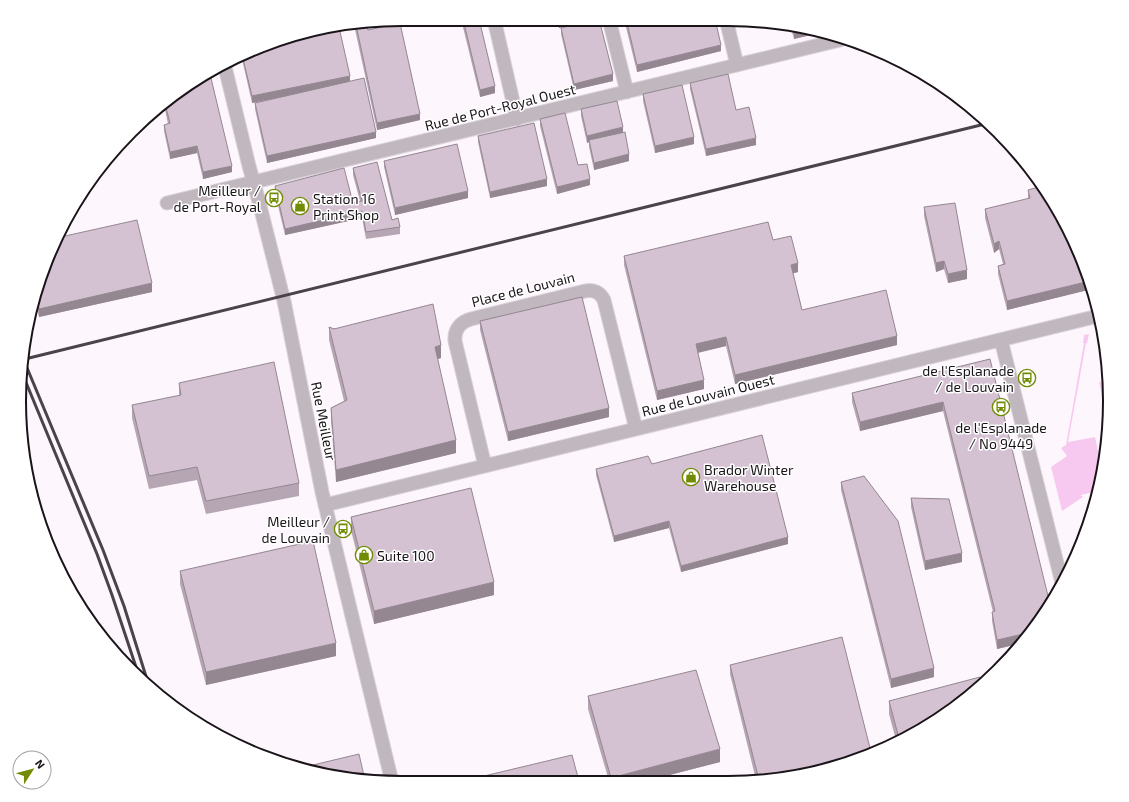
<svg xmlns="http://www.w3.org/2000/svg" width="1129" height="802" font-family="'Exo 2',sans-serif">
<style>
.green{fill:#f8c9f0}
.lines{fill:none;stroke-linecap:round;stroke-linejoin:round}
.minor-casing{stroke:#dad2d9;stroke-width:15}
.minor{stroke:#c1b8bf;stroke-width:13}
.rail{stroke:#4a4349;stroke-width:3}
.wall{fill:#b6a6b4}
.shaded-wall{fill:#948792}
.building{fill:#d4c1d1;stroke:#948792}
.labels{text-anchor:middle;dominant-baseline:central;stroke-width:3;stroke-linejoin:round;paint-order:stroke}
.street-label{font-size:14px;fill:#1a1419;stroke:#fff}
.poi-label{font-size:14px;fill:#1a1419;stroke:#fff;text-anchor:end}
.rim{fill:none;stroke:#1a1419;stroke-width:2}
</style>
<rect width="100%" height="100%" fill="#fef6fd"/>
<!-- green -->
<path class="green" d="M1089,334L1087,343H1086L1068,442L1095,437L1102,468L1098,491L1081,495L1083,497L1062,511L1051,467L1067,456L1061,448L1066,445L1084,343H1083L1084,335Z
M1108,380L1109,426V428L1099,382Z"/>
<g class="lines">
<defs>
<path id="minor" d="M494,19L517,119
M609,19L627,92
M726,19L737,65
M225,67L249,166L258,198L284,301L322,492L392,782
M167,203L840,40
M1001,340L1062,583
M485,466L455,341C454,330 460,322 471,319L585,291C593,289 600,292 604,300L636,429
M325,505L1098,316"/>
</defs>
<!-- minor casing -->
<use href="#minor" class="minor-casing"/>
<!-- minor -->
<use href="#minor" class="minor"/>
<!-- rail -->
<path class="rail" d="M25,359L985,124
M25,363L103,550L124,606L149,686
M25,380L97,554L112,595L139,676"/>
</g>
<!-- wall -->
<path class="wall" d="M461,19H479L495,93L480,97Z
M557,19H594L559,28Z
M624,19H715L721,51L637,72Z
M366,24L368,30L420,120L377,130L354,25Z
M790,25L803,26L819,33L794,39Z
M561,28L613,81L574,90L561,34Z
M302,32L350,81L376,138L267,163L255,109V103L271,99L252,103L242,59Z
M189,83L232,172L203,179L197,153L170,159L164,131V125L168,124L164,105Z
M690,83L756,145L706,156L690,89Z
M643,94L694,144L655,153L643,101Z
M581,109L623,132L629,161L594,170L589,147V142L587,143L581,116Z
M540,119L578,165L590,185L557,194L540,126Z
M478,136L547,186L490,198L478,142Z
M384,161L468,198L395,215L384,167Z
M353,168L392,220L400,227V234L366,239L362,218L285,235L275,193V186L353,203L360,201L353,175Z
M1028,190L1090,278L1092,289L1007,310L998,274V266L1003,264L999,249L994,253L985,218V209L1028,199Z
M924,207L967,279L948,283L944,269L936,272L924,216Z
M56,238L152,292L39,317L35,301Z
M773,240L798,272L793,273L802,310L897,345L735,384L726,346L698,353L704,389L657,400L624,265V256Z
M480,321L609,417L508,441L480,330Z
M329,327L441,358L437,359L456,453L336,482L331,421V408L344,401L329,340Z
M990,359L1031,634L1022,643L997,649L992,621V612H993L943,411L860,431L852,402V393Z
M179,383L299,483V496L206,514L197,480L149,489L132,418V405L179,396Z
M596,469L788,544L681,572L669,528L614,542L596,475Z
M841,482L934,677L891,688L841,490Z
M911,498L962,562L925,570L911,507Z
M351,517L494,595L374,624L351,530Z
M180,571L336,656L206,685L180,584Z
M730,665L778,780H756L730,674Z
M980,688L897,744L889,714V701Z
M588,696L720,762L650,780L609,781L588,709Z"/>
<!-- shaded-wall -->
<path class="shaded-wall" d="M566,19H594L559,28V21Z
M748,21L760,22L748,26Z
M809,29L819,33L794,39V32Z
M721,45V51L637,72V65Z
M613,74V81L574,90V84Z
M350,76V83L252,103V96Z
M495,86V93L480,97V90Z
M420,114V120L377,130V123Z
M623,127V134L589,140V142L587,143V136Z
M376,132V138L267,163V156Z
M694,137V144L655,153V146Z
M756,138V145L706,156V149Z
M197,146V153L170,159V152Z
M629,154V161L594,170V163Z
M232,166V172L203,179V172Z
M547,179V186L490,198V192Z
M590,179V185L557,194V187Z
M468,191V198L395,215V208Z
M362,211V218L285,235V229Z
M999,241V249L994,253V244Z
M944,261V269L936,272V263Z
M798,263V272L791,274V265Z
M967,270V279L948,283V274Z
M1090,281L1092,289L1007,310V301Z
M152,283V292L39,317V309Z
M897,336V345L735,384V375Z
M726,337V346L696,353V344Z
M441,345V358L435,360V347Z
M704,380V389L657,400V391Z
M943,402V411L860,431V422Z
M609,408V417L508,441V432Z
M456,440V453L336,482V470Z
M669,521V528L614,542V536Z
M788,537V544L681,572V566Z
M962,553V562L925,570V561Z
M494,582V595L374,624V611Z
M1032,632L1022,643L997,649V640Z
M336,643V656L206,685V672Z
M934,668V677L891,688V679Z
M720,749V762L650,780L611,781V778Z"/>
<!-- building -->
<path class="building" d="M463,19H479L495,86L480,90Z
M558,19H566L559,21Z
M597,19H599L613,74L574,84L561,28Z
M626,19H715L721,45L637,65Z
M400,23L420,114L377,123L356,25L366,24L368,30Z
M792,25L803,26L809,29L794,32Z
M339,27L350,76L252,96L243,59L302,32Z
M210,74L232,166L203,172L197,146L170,152L164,125L170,123L165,104L189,83Z
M728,74L736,110L749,107L756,138L706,149L690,83Z
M364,78L376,132L267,156L255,103Z
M682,85L694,137L655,146L643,94Z
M617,101L623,127L587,136L581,109Z
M565,113L578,165L587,164L590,179L557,187L540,119Z
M534,123L547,179L490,192L478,136Z
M625,132L629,154L594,163L589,140Z
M457,144L468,191L395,208L384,161Z
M377,162L392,220L398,218L400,227L366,232L362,211L285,229L275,186L344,168L353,203L362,201L353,168Z
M1042,186L1059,210L1090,281L1007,301L998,266L1005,264L999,241L994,244L985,209L1030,198L1028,190Z
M955,203L967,270L948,274L944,261L936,263L924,207Z
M137,220L152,283L39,309L36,297L56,238Z
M768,222L773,240L791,236L798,263L791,265L802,310L886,290L897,336L735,375L726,337L696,344L704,380L657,391L624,256Z
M582,297L609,408L508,432L480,321Z
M433,304L441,345L435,347L456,440L336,470L331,408L347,400L329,327L334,329Z
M990,359L1050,604L1032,632L997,640L992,612L995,611L943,402L860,422L852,393Z
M274,362L299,483L206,501L197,467L149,476L132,405L181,395L179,383Z
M762,435L788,537L681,566L669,521L614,536L596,469L648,456L652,464Z
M864,476L898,521L934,668L891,679L841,482Z
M471,488L494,582L374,611L351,517Z
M911,498L949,499L962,553L925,561Z
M313,541L336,643L206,672L180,571Z
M842,637L871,752L778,780H759L730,665Z
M1010,656L1004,662L1003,658Z
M696,670L720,749L611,778L588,696Z
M980,677L982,686L980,688L900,742L889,701Z
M359,754L365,780L315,772L313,765Z
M572,755L579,781L459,782Z"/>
<!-- icons -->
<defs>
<symbol id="bus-ring" viewBox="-11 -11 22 22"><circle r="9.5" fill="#fff" stroke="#718c03" stroke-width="1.5"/><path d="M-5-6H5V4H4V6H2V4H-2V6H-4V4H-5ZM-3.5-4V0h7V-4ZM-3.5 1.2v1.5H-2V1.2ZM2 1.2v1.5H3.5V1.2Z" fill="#718c03"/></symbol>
<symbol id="shop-ring" viewBox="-11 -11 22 22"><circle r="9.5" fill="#fff" stroke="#718c03" stroke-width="1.5"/><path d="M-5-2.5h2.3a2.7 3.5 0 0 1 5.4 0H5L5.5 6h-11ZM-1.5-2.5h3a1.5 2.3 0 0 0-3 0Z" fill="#718c03"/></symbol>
</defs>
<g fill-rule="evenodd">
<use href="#bus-ring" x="264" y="188" width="20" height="20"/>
<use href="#shop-ring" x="290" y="196" width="20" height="20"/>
<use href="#bus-ring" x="1017" y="368" width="20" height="20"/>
<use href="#bus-ring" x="991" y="397" width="20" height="20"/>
<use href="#shop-ring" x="681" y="467" width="20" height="20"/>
<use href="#bus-ring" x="333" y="519" width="20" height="20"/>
<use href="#shop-ring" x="354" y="545" width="20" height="20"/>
</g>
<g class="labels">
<!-- street labels -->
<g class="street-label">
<text transform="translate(500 107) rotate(-14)">Rue de Port-Royal Ouest</text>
<text transform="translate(523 289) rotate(-14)">Place de Louvain</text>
<text transform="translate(708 395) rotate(-14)">Rue de Louvain Ouest</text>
<text transform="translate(324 421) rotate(79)">Rue Meilleur</text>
</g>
<!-- poi labels -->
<g class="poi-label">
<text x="261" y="190">Meilleur /<tspan x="261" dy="16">de Port-Royal</tspan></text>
<text x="313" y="198" text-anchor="start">Station 16<tspan x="313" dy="16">Print Shop</tspan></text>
<text x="1014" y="370">de l'Esplanade<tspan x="1014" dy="16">/ de Louvain</tspan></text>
<text x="1001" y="427" text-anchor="middle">de l'Esplanade<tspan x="1001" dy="16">/ No 9449</tspan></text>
<text x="704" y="469" text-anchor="start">Brador Winter<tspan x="704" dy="16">Warehouse</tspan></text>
<text x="330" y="521">Meilleur /<tspan x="330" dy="16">de Louvain</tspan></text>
<text x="377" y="555" text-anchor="start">Suite 100</text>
</g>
</g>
<!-- crop -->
<path d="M0 0H1129V802H0ZM401 26H728A375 375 0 0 1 1103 401V401A375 375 0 0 1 728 776H401A375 375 0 0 1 26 401V401A375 375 0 0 1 401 26Z" fill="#fff" fill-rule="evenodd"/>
<path class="rim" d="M401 26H728A375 375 0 0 1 1103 401V401A375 375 0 0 1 728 776H401A375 375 0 0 1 26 401V401A375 375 0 0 1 401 26Z"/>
<!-- north arrow -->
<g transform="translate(32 770) rotate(54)"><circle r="19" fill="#ffffff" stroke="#a3a1a3"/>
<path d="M0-3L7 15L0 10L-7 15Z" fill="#718c03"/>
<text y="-6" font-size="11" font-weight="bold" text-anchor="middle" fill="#1a1419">N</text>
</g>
</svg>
